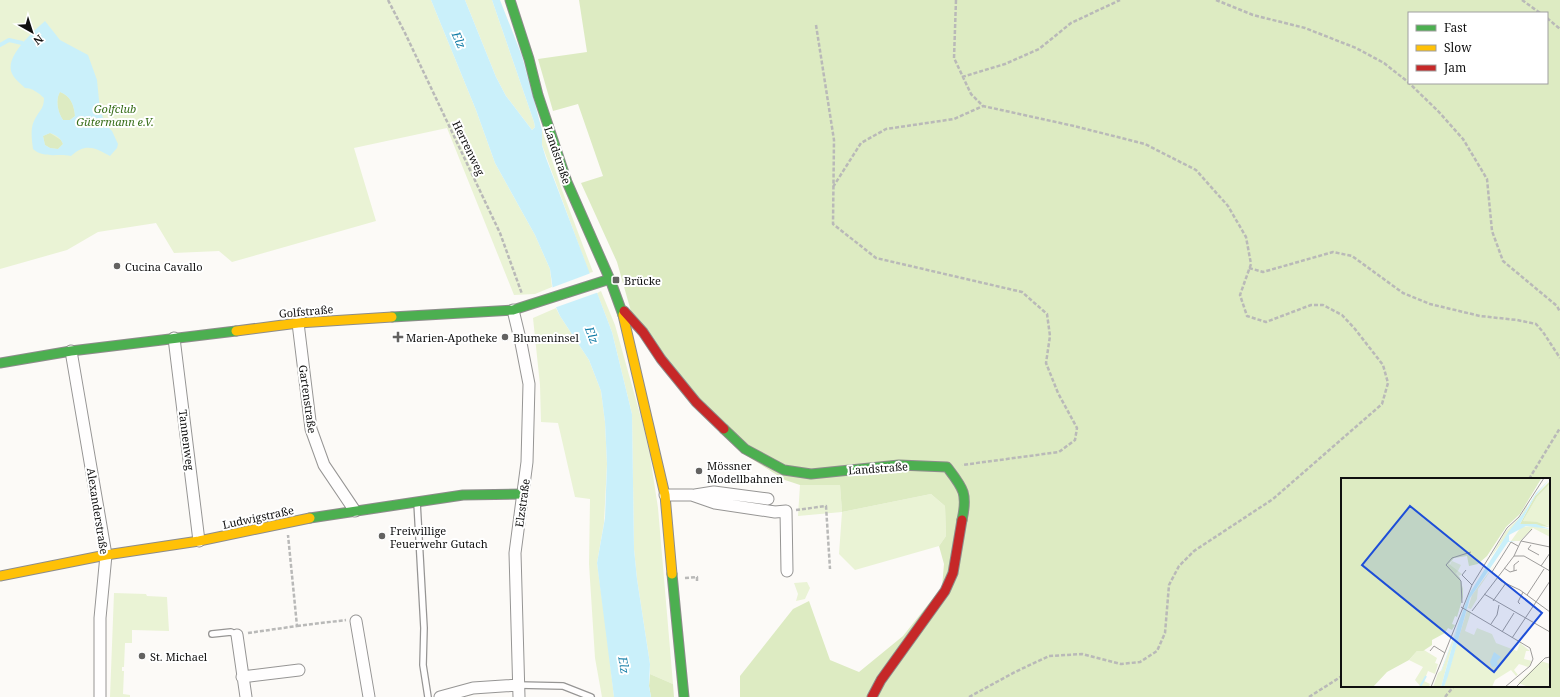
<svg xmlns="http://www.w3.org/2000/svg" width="1560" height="697" font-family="'Noto Serif',serif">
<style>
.green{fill:#eaf3d5}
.forest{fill:#ddebc2;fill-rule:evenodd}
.water{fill:#caf0fa;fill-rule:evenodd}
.pier{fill:#fcfaf7}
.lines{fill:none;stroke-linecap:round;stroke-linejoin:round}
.stream{stroke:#caf0fa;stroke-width:4}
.lane-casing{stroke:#969594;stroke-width:8}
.street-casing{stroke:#969594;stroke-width:13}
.fast-casing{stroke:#8d8c8b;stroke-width:11}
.slow-casing{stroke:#8d8c8b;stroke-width:11}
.jam-casing{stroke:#8d8c8b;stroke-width:11}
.path{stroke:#b9b9b8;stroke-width:2.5;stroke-dasharray:4 2;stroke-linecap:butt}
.lane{stroke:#fffefe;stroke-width:5.5}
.street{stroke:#fffefe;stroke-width:11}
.fast{stroke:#4caf50;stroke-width:9}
.slow{stroke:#ffc107;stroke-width:9}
.jam{stroke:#c62828;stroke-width:9}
.poi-dot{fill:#636261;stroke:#fff;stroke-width:1.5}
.labels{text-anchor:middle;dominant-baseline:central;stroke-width:4;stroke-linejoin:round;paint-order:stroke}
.park-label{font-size:11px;font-style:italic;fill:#386e1a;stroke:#fff}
.street-label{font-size:11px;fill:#101010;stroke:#fff}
.poi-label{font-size:11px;fill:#101010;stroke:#fff;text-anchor:start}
.water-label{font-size:12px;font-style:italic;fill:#0f7aa5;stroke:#fff}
.inset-river{fill:none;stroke:#caf0fa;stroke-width:2}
.inset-road{fill:none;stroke:#9e9c9b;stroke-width:1}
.view{fill:#1d4ed8;fill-opacity:0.15;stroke:#1d4ed8;stroke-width:2}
.inset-edge{fill:none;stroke:#101010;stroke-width:2}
</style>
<rect width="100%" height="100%" fill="#fcfaf7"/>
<!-- green -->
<path class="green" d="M0,0H431L476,110L495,163L535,235L550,269L552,287L535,294L514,295L447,128L354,148L376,221L232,262L219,251L174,253L156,223L98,232L67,250L0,269Z
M465,0H492L534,122L535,127L532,130L506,96L496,77Z
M542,130L562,190L593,272L589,273L542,145Z
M601,291L615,325L643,425L650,456L658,508L673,684L650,674V664L637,579L634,549L632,414L612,332L597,293Z
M556,308L560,316L589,360L601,391L605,422L607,464L604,523L597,563L606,627L614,697H602L595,658L589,564L590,499L575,497L558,423L541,422L540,385L533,318Z
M800,485H840L842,512L931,494L945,506L946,536L939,546L855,570L839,554L842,512L798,516Z
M807,582L810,588L805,599L796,601L798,594L794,583Z
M114,593L146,594L147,596L167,597L169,631L132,630V643H125L124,667H122V671H124L123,694L130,695V697H110Z"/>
<!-- forest -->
<path class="forest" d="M579,0H1560V697H740V676L793,609L809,601L830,660L859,672L903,636L942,587L944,564L939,546L946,536L945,506L931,494L842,512L840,485H800L785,480L744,454L632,315L617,262L581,183L603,176L578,104L553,111L538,59L587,52ZM1409,13H1547V83H1409ZM1342,479H1549V686H1342Z
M60,92C71,96 74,105 75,116L70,120H63C58,113 55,100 60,92Z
M50,133L61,140L63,144L58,149L50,148L45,145L43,136Z
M650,674L673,684L674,697H651L649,686Z"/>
<!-- water -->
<path class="water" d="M431,0H465L496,77L506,96L532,130L535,127L534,122L492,0H500L522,56L542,130V145L546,158L612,332L632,414L634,549L637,579L650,664L649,686L651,697H614L597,563L605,518L607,464L605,422L601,391L589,360L560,316L555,305L550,269L535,235L495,163L476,110Z
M45,21L60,40L88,55L97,80L100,110L106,125L112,131L118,144L117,148L110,156C94,147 85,143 71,156C58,153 44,159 33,149C32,141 30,129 34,121C38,111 44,110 44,98C39,93 32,88 25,88C20,83 13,78 11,71C7,54 34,31 45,21ZM60,92C71,96 74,105 75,116L70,120H63C58,113 55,100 60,92ZM50,133C56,135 61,138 63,144L58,149L50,148L45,145L43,136Z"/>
<!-- pier -->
<path class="pier" d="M591,273L599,292L554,308L551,288Z"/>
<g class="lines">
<!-- stream -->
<path class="stream" d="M0,45L9,40L22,43"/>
<defs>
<path id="lane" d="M417,502L424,628L423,665L428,697
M212,634L231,632L237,635
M518,685L563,686L591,697"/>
<path id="street" d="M513,310L521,343L529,384L527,462L515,553L519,697
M298,323L311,429L324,465L355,511
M174,338L199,541
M71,351L106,555L100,618V697
M665,495H692L715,503L775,512L786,511L787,571
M695,495L714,492L768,499
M356,621L369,697
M237,635L246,697
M242,677L299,670
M440,697L473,688L518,685"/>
<path id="fast" d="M510,0L529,59L538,95L567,182L611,282L623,315
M392,317L513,310L610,279
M0,363L71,351L236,331
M724,429L745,449L784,470L811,474L899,465L947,467C963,488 968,493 962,520
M310,518L463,495L523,494
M672,574L684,697"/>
<path id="slow" d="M623,315L665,495L672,574
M236,331L298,323L392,317
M0,576L106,555L199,541L310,518"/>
<path id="jam" d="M624,311L643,332L661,359L696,402L724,429
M872,697L881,680L945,591L953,573L962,520"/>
</defs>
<!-- lane casing -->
<use href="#lane" class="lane-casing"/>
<!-- street casing -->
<use href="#street" class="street-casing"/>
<!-- fast casing -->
<use href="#fast" class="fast-casing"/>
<!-- slow casing -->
<use href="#slow" class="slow-casing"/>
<!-- jam casing -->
<use href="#jam" class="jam-casing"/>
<!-- path -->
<path class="path" d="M388,0L405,33L500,233L522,294
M956,0L954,58L971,94L983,106L1074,126L1145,144L1196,170L1228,206L1246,237L1251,264L1240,295L1247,316L1266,322L1311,305H1323L1342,315L1355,329L1383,365L1388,383L1382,404L1273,499L1194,551L1179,566L1169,585L1165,633L1157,651L1140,662L1121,664L1082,654L1049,656L1015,672L969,697
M1216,0L1253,15L1305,28L1356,48L1384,63L1408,82L1438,111L1463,139L1487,179L1492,231L1503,261L1557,306L1560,312
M1522,0L1540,13
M1547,18L1560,29
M816,25L834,140L833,224L876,258L1022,292L1047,314L1050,336L1046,363L1058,393L1077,428L1075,440L1059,452L962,465
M962,77L1005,64L1039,49L1071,23L1120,0
M833,187L861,143L886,129L954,119L983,106
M1249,268L1263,272L1333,252L1352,256L1403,293L1430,304L1480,316L1517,320L1536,324L1543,332L1560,358
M1529,479L1560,428
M796,510L826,506L830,569
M685,578L697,577V581
M297,626L346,620
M248,633L297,626L288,535
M1309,697L1342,676
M1445,697L1454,686"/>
<!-- lane -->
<use href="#lane" class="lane"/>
<!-- street -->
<use href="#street" class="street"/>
<!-- fast -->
<use href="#fast" class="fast"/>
<!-- slow -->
<use href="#slow" class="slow"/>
<!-- jam -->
<use href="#jam" class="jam"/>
</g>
<!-- markers -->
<g class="poi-dot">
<circle cx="117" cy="266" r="4"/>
<rect x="612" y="276" width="8" height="8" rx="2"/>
<path d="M396 331h4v4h4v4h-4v4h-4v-4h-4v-4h4z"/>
<circle cx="505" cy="337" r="4"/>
<circle cx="699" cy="471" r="4"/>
<circle cx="382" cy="536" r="4"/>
<circle cx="142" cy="656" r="4"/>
</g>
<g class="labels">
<!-- park labels -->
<g class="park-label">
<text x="115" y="108">Golfclub<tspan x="115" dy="13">Gütermann e.V.</tspan></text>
</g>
<!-- street labels -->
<g class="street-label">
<text transform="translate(469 148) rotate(64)">Herrenweg</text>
<text transform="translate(558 155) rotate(71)">Landstraße</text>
<text transform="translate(306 311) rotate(-5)">Golfstraße</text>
<text transform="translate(308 399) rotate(82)">Gartenstraße</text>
<text transform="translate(187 440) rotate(83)">Tannenweg</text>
<text transform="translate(878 468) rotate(-4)">Landstraße</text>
<text transform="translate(522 503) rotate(-82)">Elzstraße</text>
<text transform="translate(98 511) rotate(81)">Alexanderstraße</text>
<text transform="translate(258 517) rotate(-12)">Ludwigstraße</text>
</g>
<!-- poi labels -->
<g class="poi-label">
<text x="125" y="266">Cucina Cavallo</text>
<text x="624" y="280">Brücke</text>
<text x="406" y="337">Marien-Apotheke</text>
<text x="513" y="337">Blumeninsel</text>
<text x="707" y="465">Mössner<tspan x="707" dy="13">Modellbahnen</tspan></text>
<text x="390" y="530">Freiwillige<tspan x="390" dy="13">Feuerwehr Gutach</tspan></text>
<text x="150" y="656">St. Michael</text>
</g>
<!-- water labels -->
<g class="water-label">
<text transform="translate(459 40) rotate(66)">Elz</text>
<text transform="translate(592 335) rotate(69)">Elz</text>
<text transform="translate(624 665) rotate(81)">Elz</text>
</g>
</g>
<!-- overview -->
<g transform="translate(1341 478)">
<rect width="209" height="209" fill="#fcfaf7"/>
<path d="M209,6V48L182,43L196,19ZM188,23L184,34L149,80L165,53L180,38ZM193,48L209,52V59L192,50L179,63H170L180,49ZM157,82L137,111L136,121L130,131L127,130L131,117ZM111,83L120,87L117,93L121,96L118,98L108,88ZM126,132L130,134L124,153L133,157L136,150L151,156L155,165L176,173L179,165L189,173H185L183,181L191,183L189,187L187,189L178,186L173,192L177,197L175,198L170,192L154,202L151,209H103ZM117,147L100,209H92L97,195L101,192ZM83,172L96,180L94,185L97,186L94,196L87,193L83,203L89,206L88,209H80L74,202L82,189L68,182L76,173ZM200,183L209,186L207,192L209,193V209H188L177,205Z" fill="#eaf3d5"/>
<path d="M0,0L200,1L179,36L165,49L146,78L137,86L128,88L126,78L113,80L108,86L117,93L115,95L119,100L122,111V119L116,139L114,138L111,146L114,147L111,152L107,150L104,155L91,162V167L82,173H76L68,182L46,194L32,209H0ZM209,3V6L196,19L182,43L196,44L209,49L179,46L194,18Z" fill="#ddebc2"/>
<path d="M209,1L194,18L179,46H195L209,51L185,48L168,57V63H175L167,64L129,120L107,198L103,209H100L117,147L101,192L97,195L100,193L128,116L168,53L184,33L195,15ZM153,174L160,179L156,183L157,188L151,189L149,184Z" fill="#caf0fa"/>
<path class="inset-river" d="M79,209L85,198"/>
<path class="inset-road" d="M180,63L209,69M190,67L187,71L198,77M177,68L170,64L151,94L160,103L179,112L209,134M173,78L180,63L191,51M200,88L209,75M163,90L169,94L176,92M125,92L121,97L131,107M173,93V87L178,83M143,116L209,154M186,117L203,91M152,123L165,105M121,125L120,103L105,87L111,80L130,74M179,126L177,124L182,114M120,129L189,170L192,181L189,188L164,209M131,133L173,78H183L209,93M150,146L156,137L158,127M161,154L173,135M171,160L209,103M89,173L93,168L104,175M90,209L131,107L166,50L178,39L203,0M175,209L204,180L209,179"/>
<path class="view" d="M69,28L201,135L153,194L21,87Z"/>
<rect width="209" height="209" class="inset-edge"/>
</g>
<!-- legend -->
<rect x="1408" y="12" width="140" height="72" fill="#ffffff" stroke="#9f9f9f"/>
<rect x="1416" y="25" width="20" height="6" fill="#4caf50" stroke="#9f9f9f"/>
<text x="1444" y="32" font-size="12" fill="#101010">Fast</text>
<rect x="1416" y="45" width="20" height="6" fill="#ffc107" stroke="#9f9f9f"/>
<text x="1444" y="52" font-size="12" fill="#101010">Slow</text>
<rect x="1416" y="65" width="20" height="6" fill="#c62828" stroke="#9f9f9f"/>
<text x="1444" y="72" font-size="12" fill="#101010">Jam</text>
<!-- north arrow -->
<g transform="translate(32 32) rotate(141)" stroke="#ffffff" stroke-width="3" paint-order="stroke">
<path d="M0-3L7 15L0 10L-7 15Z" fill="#101010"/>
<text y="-6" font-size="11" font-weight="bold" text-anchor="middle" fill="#101010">N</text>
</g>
</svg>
